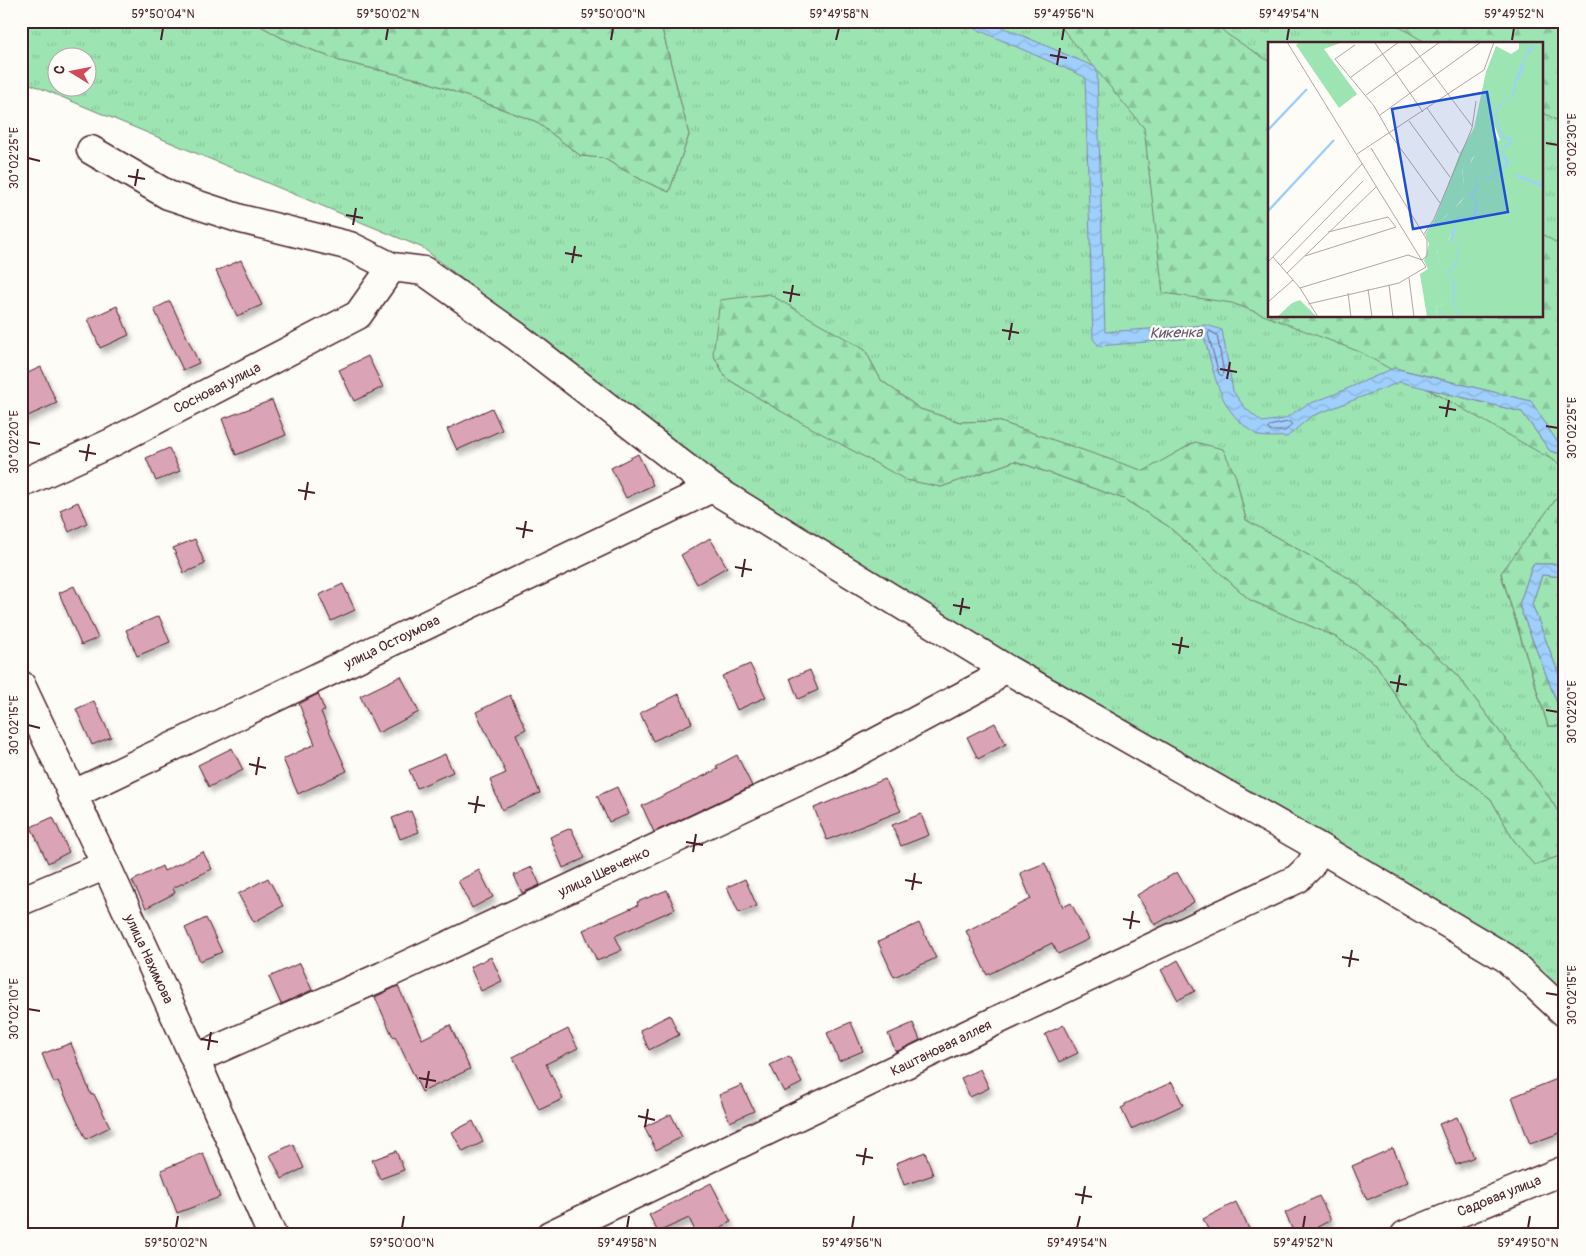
<svg xmlns="http://www.w3.org/2000/svg" width="1586" height="1256" font-family="Pangolin,sans-serif">
<style>
.grass{fill:url(#grass-tufts);stroke:#73826f;fill-rule:evenodd}
.forest{fill:url(#forest-firs);stroke:#73826f}
.water{fill:url(#water-waves);stroke:#7d89a8}
.lines{fill:none;stroke-linecap:round;stroke-linejoin:round}
.shore{stroke:#6c657f;stroke-width:1}
.building{fill:#daa3b6;stroke:#4a1f2b;filter:url(#shadow)}
.minor-casing{stroke:#4a1f2b;stroke-width:31}
.minor{stroke:#fdfcf7;stroke-width:28}
.ticks{fill:none;stroke:#4a1f2b;stroke-width:2}
.labels{text-anchor:middle;dominant-baseline:central;stroke-width:4.5;stroke-linejoin:round;paint-order:stroke}
.street-label{font-size:14px;fill:#4a1f2b;stroke:#fdfcf7}
.water-label{font-size:15px;font-style:italic;fill:#64546a;stroke:#fdfcf7}
.inset-river{fill:none;stroke:#9fcffc;stroke-width:2.5}
.inset-road{fill:none;stroke:#b5a4a5;stroke-width:1}
.view{fill:#1d4ed8;fill-opacity:0.15;stroke:#1d4ed8;stroke-width:2.5}
.inset-edge{fill:none;stroke:#4a1f2b;stroke-width:2.5}
.neatline{fill:none;stroke:#4a1f2b;stroke-width:2}
.ticks-label{font-size:12px;text-anchor:middle;fill:#4a1f2b}
</style>
<defs>
<pattern id="grass-tufts" width="24" height="20" patternUnits="userSpaceOnUse" patternTransform="scale(1.25)"><rect width="24" height="20" fill="#9ce5b3"/><path d="M3 7l-1-3M5 7V3M7 7l1-3M15 17l-1-3M17 17v-4M19 17l1-3" fill="none" stroke="#88c49a"/></pattern>
<pattern id="forest-firs" width="22" height="20" patternUnits="userSpaceOnUse" patternTransform="scale(1.25)"><rect width="22" height="20" fill="#9ce5b3"/><path d="M5 1l3.5 6h-7zM16 11l3.5 6h-7z" fill="#88c49a"/></pattern>
<pattern id="water-waves" width="16" height="10" patternUnits="userSpaceOnUse" patternTransform="scale(1.25)"><rect width="16" height="10" fill="#9fcffc"/><path d="M0 5q4-4 8 0t8 0" fill="none" stroke="#8ab1d8"/></pattern>
<filter id="shadow"><feDropShadow dx="3" dy="5.5" stdDeviation="2.5" flood-color="#0004"/></filter>
</defs>
<rect width="100%" height="100%" fill="#fdfcf7"/>
<filter id="ink" filterUnits="userSpaceOnUse"><feTurbulence type="fractalNoise" baseFrequency=".02" numOctaves="2"/><feDisplacementMap in="SourceGraphic" scale="10" xChannelSelector="R" yChannelSelector="G"/><feConvolveMatrix kernelMatrix="1 2 1 2 8 2 1 2 1" color-interpolation-filters="sRGB"/></filter>
<g filter="url(#ink)">
<!-- grass -->
<path class="grass" d="M21,21H252L282,38L340,61L422,80L535,121L581,156L603,158L642,180L669,192L689,135L662,29L666,21H1565V487L1501,574L1548,726H1565V823L1549,797L1454,671L1354,581L1246,520L1236,477L1195,442L1144,472L998,421L960,422L920,409L881,380L865,350L713,354L726,378L777,409L941,487L1015,461L1124,499L1168,526L1250,600L1336,637L1376,664L1431,752L1491,799L1513,839L1534,864L1565,854V1002L717,482L423,248L21,80ZM1270,44H1542V316H1270ZM58,58H88V88H58ZM1395,368L1442,395L1447,400L1393,370Z"/>
<!-- forest -->
<path class="forest" d="M252,21H666L662,29L689,135L669,192L642,180L603,158L581,156L535,121L422,80L340,61L282,38Z
M1056,21H1212L1228,35L1270,62V316H1542V234L1565,248V442L1556,440L1530,401L1395,368L1392,370L1360,352L1232,303L1163,293L1144,128Z
M1390,21H1565V125L1542,112V44H1428Z
M769,294L865,350L881,380L920,409L960,422L998,421L1144,471L1195,442L1223,449L1236,477L1246,520L1354,581L1454,671L1549,797L1565,823V854L1534,865L1513,839L1491,799L1431,752L1376,664L1336,637L1250,600L1168,526L1124,499L1015,461L941,487L906,480L777,409L726,378L713,354L720,300Z
M1428,389L1522,412L1550,451L1565,455V467Z
M1565,487V564H1533L1519,605L1559,708L1565,712V726H1548L1501,573Z
M1542,575L1565,577V690L1532,604Z"/>
<!-- water -->
<path class="water" d="M973,21H989L1095,67L1097,71L1105,332L1207,325L1222,330L1233,391L1245,408L1262,422L1284,419L1306,405L1335,394L1394,368L1531,401L1556,440L1565,442V455L1550,451L1522,412L1400,382L1310,417L1287,437C1278,436 1267,438 1259,436C1256,435 1252,431 1249,429C1218,408 1214,371 1204,337L1099,346L1093,339L1085,77L976,29Z
M1533,564H1565V577L1542,575L1532,604L1565,690V712L1559,708L1519,605Z"/>
<g class="lines">
<!-- shore -->
<path class="shore" d="M1210,331L1217,335L1224,373L1222,376L1219,374L1208,334Z
M1290,422L1292,425L1285,431H1270L1268,429L1270,426Z"/>
</g>
<!-- building -->
<path class="building" d="M241,260L262,305L237,316L216,271Z
M170,301L199,363L183,370L154,309Z
M117,306L129,335L100,348L88,319Z
M368,356L383,387L354,401L339,370Z
M41,367L57,403L21,419V376Z
M272,400L286,435L236,455L222,419Z
M492,408L502,430L457,450L447,429Z
M169,448L180,471L156,481L146,458Z
M638,454L653,485L626,498L611,468Z
M78,502L87,523L69,532L60,510Z
M710,538L727,567L697,584L681,555Z
M195,539L205,564L184,573L173,548Z
M343,584L355,610L331,621L319,595Z
M74,586L98,638L81,645L59,593Z
M159,616L170,642L137,656L126,630Z
M750,664L766,697L737,710L722,676Z
M810,670L818,690L798,699L790,678Z
M401,676L419,712L378,733L360,696Z
M318,694L325,711L321,712L347,771L298,794L283,759L315,744L299,704Z
M679,694L692,723L653,741L640,713Z
M510,695L526,729L516,734L540,793L502,810L490,780L506,773L476,712Z
M94,701L111,737L92,745L76,709Z
M995,723L1006,744L978,759L967,737Z
M232,748L243,770L209,787L198,765Z
M445,754L453,772L417,788L409,770Z
M737,755L752,786L654,832L642,806L718,769L716,766Z
M885,779L901,811L827,840L814,808Z
M617,787L629,814L609,822L597,796Z
M411,811L419,832L400,839L392,818Z
M921,814L929,835L901,846L892,825Z
M53,817L69,852L48,863L31,827Z
M571,828L585,858L563,868L550,837Z
M203,852L212,869L173,888L175,893L146,908L132,881L162,866L164,871Z
M1045,863L1063,907L1071,903L1089,939L1058,954L1052,943L987,975L966,931L1031,899L1020,873Z
M532,867L540,885L522,893L514,875Z
M479,870L493,897L472,908L458,881Z
M1177,872L1194,902L1155,925L1137,895Z
M268,878L283,906L254,922L238,894Z
M745,879L757,906L739,913L727,887Z
M667,890L675,909L615,936L622,950L597,961L583,930L638,905L637,902Z
M206,918L222,952L200,961L185,928Z
M919,923L936,958L894,977L878,942Z
M491,957L502,981L481,991L470,967Z
M1178,960L1195,991L1178,1000L1161,970Z
M300,963L312,990L281,1004L269,977Z
M398,986L422,1039L450,1025L470,1069L422,1092L395,1036L393,1037L375,997Z
M670,1015L679,1035L649,1050L640,1030Z
M851,1022L863,1051L839,1061L827,1033Z
M913,1023L920,1040L896,1052L888,1034Z
M1064,1025L1078,1053L1059,1062L1045,1034Z
M568,1029L578,1048L546,1064L563,1099L539,1110L513,1057Z
M71,1043L91,1095L94,1094L110,1127L86,1139L58,1081L54,1083L42,1054Z
M789,1056L802,1083L784,1092L770,1065Z
M980,1069L989,1088L970,1097L961,1078Z
M1557,1079L1565,1097V1131L1530,1144L1512,1097Z
M1172,1082L1183,1105L1131,1129L1121,1108L1125,1106V1104Z
M742,1085L754,1111L730,1122L719,1095Z
M671,1114L682,1137L656,1150L644,1127Z
M1457,1117L1474,1157L1456,1165L1439,1124Z
M473,1121L483,1142L463,1152L452,1132Z
M293,1144L304,1168L282,1179L270,1155Z
M1393,1148L1408,1182L1367,1200L1352,1166Z
M396,1151L404,1170L380,1179L372,1160Z
M925,1152L933,1175L904,1185L896,1163Z
M203,1153L220,1197L177,1213L161,1170Z
M711,1183L731,1222L706,1235H697L689,1218L658,1232L649,1215Z
M1319,1196L1331,1220L1302,1235H1295L1285,1213Z
M1236,1202L1252,1235H1211L1203,1219Z"/>
<g class="lines">
<defs>
<path id="minor" d="M91,150L168,195L241,219L350,246L392,267L424,271L516,336L712,488L1003,667L1320,848L1506,958L1565,1013
M21,484L113,442L358,315L392,267
M21,685L106,865L195,1059L272,1235
M72,795L712,488
M21,901L106,865
M195,1059L383,976L837,763L987,683L1003,667
M550,1235L985,1026L1297,879L1310,866L1320,848
M1405,1235L1565,1170"/>
</defs>
<!-- minor casing -->
<use href="#minor" class="minor-casing"/>
<!-- minor -->
<use href="#minor" class="minor"/>
</g>
</g>
<!-- ticks -->
<path class="ticks" d="M161,40L163,28M386,40L388,28M611,40L613,28M836,40L839,28M1062,40L1064,28M1287,40L1289,28M1512,40L1514,28M1050,55L1067,58M1057,65L1060,48M1546,143L1558,145M28,158L40,161M128,176L145,179M135,186L138,169M346,215L363,218M353,225L356,208M565,253L582,256M572,263L575,246M783,292L800,295M790,302L793,285M1002,330L1019,333M1009,340L1012,323M1220,369L1237,372M1227,379L1230,362M1439,407L1456,410M1446,417L1449,400M1546,426L1558,428M28,442L40,444M79,451L96,454M86,461L89,444M298,490L315,493M305,500L308,482M516,528L533,531M523,538L526,521M735,567L752,570M742,577L745,559M953,605L970,608M960,615L963,598M1172,644L1189,647M1179,654L1182,637M1390,682L1407,685M1397,692L1400,675M1546,710L1558,712M28,725L40,728M249,764L266,768M256,775L259,757M468,803L485,806M475,813L478,796M686,842L703,845M693,852L696,834M905,880L922,883M912,890L915,873M1123,919L1140,922M1130,929L1133,911M1342,957L1359,960M1349,967L1352,950M1546,993L1558,995M28,1009L40,1011M201,1039L218,1042M208,1050L211,1032M419,1078L436,1081M426,1088L429,1071M638,1116L655,1120M645,1127L648,1109M856,1155L873,1158M863,1165L866,1148M1075,1194L1092,1197M1082,1204L1085,1186M176,1228L178,1216M402,1228L404,1216M627,1228L629,1216M852,1228L854,1216M1077,1228L1080,1216M1303,1228L1305,1216M1528,1228L1530,1216"/>
<g class="labels">
<!-- street labels -->
<g class="street-label">
<text transform="translate(217 388) rotate(-27)">Сосновая улица</text>
<text transform="translate(392 642) rotate(-26)">улица Остоумова</text>
<text transform="translate(604 872) rotate(-25)">улица Шевченко</text>
<text transform="translate(149 959) rotate(65)">улица Нахимова</text>
<text transform="translate(941 1048) rotate(-26)">Каштановая аллея</text>
<text transform="translate(1499 1196) rotate(-22)">Садовая улица</text>
</g>
<!-- water labels -->
<g class="water-label">
<text transform="translate(1176 333) rotate(-1)">Кикенка</text>
</g>
</g>
<!-- overview -->
<g transform="translate(1268 42)">
<rect width="275" height="275" fill="#fdfcf7"/>
<path d="M31,0H75L56,7L89,52L71,66L28,3ZM251,0H275V275H192L183,260L168,265L169,275H159L152,232L160,227L156,219L161,202L157,192L167,177L192,111L206,86L218,30L228,4L243,12L251,7ZM219,77L225,80L232,98L228,101H214ZM207,113L200,125L199,150L193,160L174,178L187,163L196,142L194,128ZM182,190L184,196L180,235L174,232L169,208L183,195Z" fill="#9ce5b3" fill-rule="evenodd"/>
<path d="M244 78a9 9 0 1 1 18 0a9 9 0 1 1-18 0ZM220,70H224L226,89L233,104L225,101L213,104ZM269,78L275,81V275H235L221,194L242,138L255,125L249,126ZM206,109L200,129L201,149L175,180L196,142L194,125L200,110ZM239,125L213,190L215,221L227,275H169L168,265L185,259L180,250L182,235H174L169,208L171,199L174,194L180,198L183,195L182,190L185,184L184,177L195,171L204,176L208,163L204,180L197,177L196,174L193,173L186,178L187,186L183,190L185,194L183,200L185,202H189L187,221L191,208L189,201L184,200L186,194L184,190L188,187L186,178L193,174L201,180L205,181L209,171L212,142L224,139ZM32,258L49,275H9L24,261Z" fill="#9ce5b3"/>
<path d="M267,0L263,11L258,13L254,31L247,43L248,47L245,55L231,65L228,74L233,88L234,94L242,95L244,99L242,103L237,105L235,111L241,120L239,125L237,126L230,125L228,134L208,138L210,147L204,151L209,161V171L205,181L196,177L194,174L187,178L188,187L184,199L189,201L191,208L187,226L179,232L186,238L187,244L186,260L193,275H192L185,260V239L178,231L186,225L190,208L189,202L183,200V190L187,186L186,178L193,173L204,180L208,161L202,151L209,146L207,138L227,133L229,125L238,124L234,111L236,104L243,99L233,95L227,74L230,64L244,55L246,42L257,13Z" fill="#9fcffc"/>
<path class="inset-river" d="M0,88L39,47M248,133L275,144M0,169L66,98"/>
<path class="inset-road" d="M19,0L158,225L131,241L40,262M141,0L204,84M107,1L155,70M87,3L67,17L106,64L122,92L172,161M83,35L131,0M98,53L172,0M159,66L191,111M112,73L213,0M141,79L182,135M103,106L159,198V214L154,218M89,112L216,28L226,0M156,192L166,177L204,86L208,59M37,214L128,185L120,175L60,190M5,215L32,246L50,275M0,220L95,121M12,224L95,139M19,231L109,144M141,236L146,275M121,243L125,275M32,246L140,213L154,218M100,247L104,275M80,251L83,275M0,260L25,238"/>
<path class="view" d="M219,50L240,170L145,187L124,67Z"/>
<rect width="275" height="275" class="inset-edge"/>
</g>
<!-- margin -->
<rect width="1586" height="1256" fill="none" stroke="#fdfcf7" stroke-width="55"/>
<!-- north arrow -->
<g transform="translate(72 72) rotate(280)"><circle r="24" fill="#fdfcf7" stroke="#b5a4a5"/>
<path d="M0-4L9 19L0 12L-9 19Z" fill="#d1495b"/>
<text y="-8" font-size="14" font-weight="bold" text-anchor="middle" fill="#4a1f2b">С</text>
</g>
<rect x="28" y="28" width="1530" height="1200" class="neatline"/>
<g class="ticks-label">
<text x="163" y="18">59°50'04"N</text>
<text x="388" y="18">59°50'02"N</text>
<text x="613" y="18">59°50'00"N</text>
<text x="839" y="18">59°49'58"N</text>
<text x="1064" y="18">59°49'56"N</text>
<text x="1289" y="18">59°49'54"N</text>
<text x="1514" y="18">59°49'52"N</text>
<text transform="translate(1572 145) rotate(-90)" y="4">30°02'30"E</text>
<text transform="translate(14 158) rotate(-90)" y="4">30°02'25"E</text>
<text transform="translate(1572 428) rotate(-90)" y="4">30°02'25"E</text>
<text transform="translate(14 442) rotate(-90)" y="4">30°02'20"E</text>
<text transform="translate(1572 712) rotate(-90)" y="4">30°02'20"E</text>
<text transform="translate(14 725) rotate(-90)" y="4">30°02'15"E</text>
<text transform="translate(1572 995) rotate(-90)" y="4">30°02'15"E</text>
<text transform="translate(14 1009) rotate(-90)" y="4">30°02'10"E</text>
<text x="176" y="1247">59°50'02"N</text>
<text x="402" y="1247">59°50'00"N</text>
<text x="627" y="1247">59°49'58"N</text>
<text x="852" y="1247">59°49'56"N</text>
<text x="1077" y="1247">59°49'54"N</text>
<text x="1303" y="1247">59°49'52"N</text>
<text x="1528" y="1247">59°49'50"N</text>
</g>
</svg>
